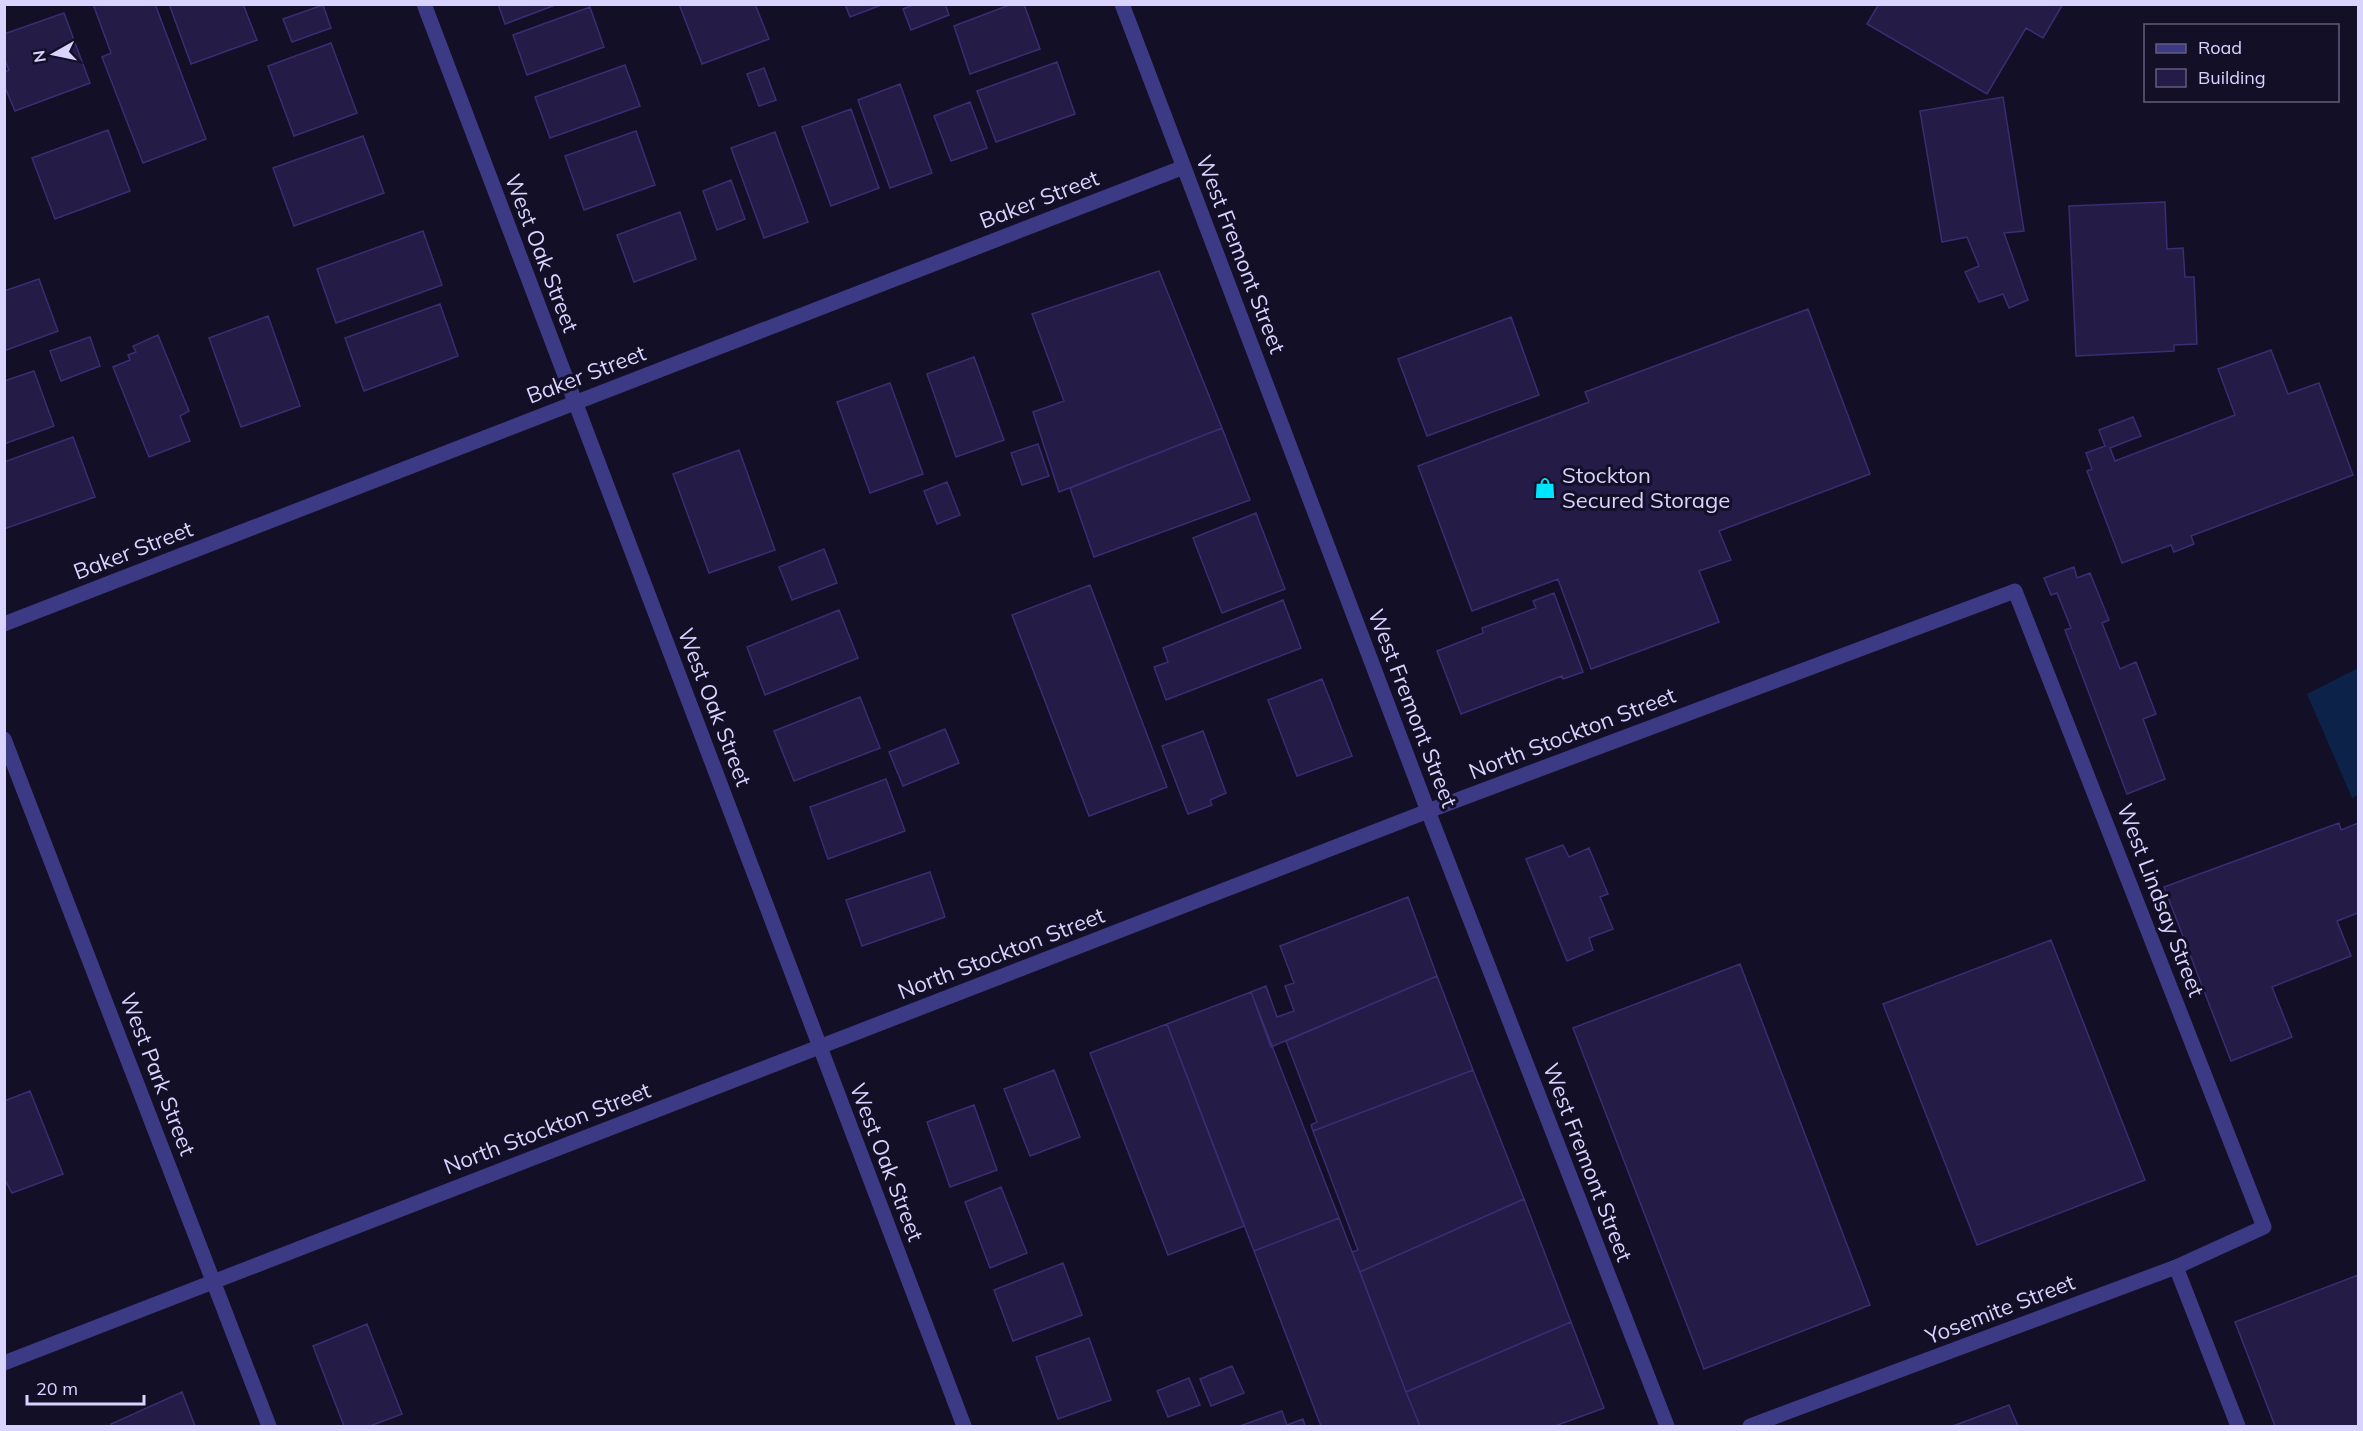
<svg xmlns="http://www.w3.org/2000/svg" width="2363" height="1431" font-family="Mulish,sans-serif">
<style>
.water{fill:#0c2248}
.building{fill:#241b47;stroke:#3b2d73;stroke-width:1.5}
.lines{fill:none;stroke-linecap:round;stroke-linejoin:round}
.minor{stroke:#3d3a85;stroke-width:15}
.labels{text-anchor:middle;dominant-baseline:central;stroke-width:6;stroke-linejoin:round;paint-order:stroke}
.street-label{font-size:22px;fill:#d9d4ff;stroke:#130f26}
.poi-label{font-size:22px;fill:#d9d4ff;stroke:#130f26;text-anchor:start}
</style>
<rect width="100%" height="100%" fill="#130f26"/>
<!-- water -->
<path class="water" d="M2358,668V795L2352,798L2307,694Z"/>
<!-- building -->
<path class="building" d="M93,4H155L206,139L143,163L102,57L111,53Z
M169,4H243L257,40L191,64Z
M498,4H558L505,24Z
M679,4H755L769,39L702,64Z
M845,4H884L850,17Z
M915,4H945L949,15L911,30L903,9Z
M1012,4H1024L1040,49L970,74L954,26Z
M1879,4H2063L2043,38L2026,28L1987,94L1867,24Z
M323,5L331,28L292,42L283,19Z
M590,7L604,47L527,75L513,35Z
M64,13L90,83L15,111L4,85V72L9,70L4,58V34Z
M331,43L357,113L294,136L268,66Z
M1057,62L1075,114L996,142L977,91Z
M625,65L640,106L550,138L535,97Z
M764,68L776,100L759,106L747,74Z
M900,84L932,173L890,188L858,100Z
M2003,97L2024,231L2004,233L2028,300L2009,308L2003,294L1979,302L1965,272L1979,266L1967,237L1942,242L1920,111Z
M970,102L987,148L951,161L934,116Z
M851,109L879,188L831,206L802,127Z
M108,130L130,191L55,219L32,158Z
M636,131L655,185L584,210L565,156Z
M775,132L808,222L764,238L731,148Z
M363,136L384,193L294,226L273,168Z
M731,180L745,219L717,230L703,191Z
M2165,202L2167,249L2183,248L2185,277H2194L2197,344L2174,345V351L2076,356L2069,206Z
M680,212L696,259L634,282L617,235Z
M423,231L442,285L336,323L317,269Z
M1159,271L1222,428L1059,492L1033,412L1064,401L1032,314Z
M39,279L58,331L4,351V291Z
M440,304L458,356L364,391L345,338Z
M1808,309L1870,474L1719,531L1731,560L1699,571L1719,622L1591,669L1558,579L1472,611L1418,466L1589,402L1585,392Z
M268,316L300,406L241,427L209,338Z
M1511,317L1539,395L1427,436L1398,359Z
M158,335L189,411L180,416L190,441L149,457L113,367L130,360L128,355L136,352L133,346Z
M90,337L100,366L61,381L50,351Z
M2271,350L2288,394L2319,383L2353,475L2191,536L2194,544L2174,552L2171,545L2122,563L2087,471L2092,469L2086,453L2105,446L2099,430L2133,417L2141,436L2110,448L2115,461L2235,415L2218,369Z
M974,357L1004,440L956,457L927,374Z
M34,371L54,426L4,444V381Z
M890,383L923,474L870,493L837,402Z
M1222,428L1250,500L1094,557L1070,488Z
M73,437L95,497L4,529V462Z
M1038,444L1049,476L1022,485L1011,453Z
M739,450L775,550L709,573L673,474Z
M947,482L960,515L937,524L924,491Z
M1256,513L1285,589L1222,613L1193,538Z
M824,549L837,583L792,600L779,567Z
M2074,567L2077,578L2090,573L2109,620L2102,623L2120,669L2136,662L2156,714L2143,719L2165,779L2127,794L2065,630L2071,628L2057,593L2051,595L2044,578Z
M1090,585L1167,787L1089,816L1012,615Z
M1554,593L1583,672L1563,679L1562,676L1461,714L1437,651L1483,633L1482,628L1536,608L1533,601Z
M1283,600L1301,648L1166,700L1154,667L1168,662L1163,648Z
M839,610L858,658L765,695L747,647Z
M1322,679L1352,756L1297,776L1268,700Z
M860,697L880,748L794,781L774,731Z
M945,729L959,763L903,786L889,752Z
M1203,731L1226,793L1210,800L1212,805L1188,814L1162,746Z
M886,779L905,831L828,859L810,807Z
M2339,823L2341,830L2358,823V913L2337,921L2351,956L2272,987L2292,1037L2231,1061L2164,887Z
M1563,845L1569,857L1589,848L1608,894L1600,897L1613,929L1589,938L1593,950L1567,961L1526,859Z
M930,872L945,917L862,946L846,900Z
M1408,897L1437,976L1271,1047L1251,992L1266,986L1277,1017L1294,1011L1285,986L1294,983L1280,946Z
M2051,940L2145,1180L1977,1245L1883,1004Z
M1740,964L1870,1305L1704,1369L1573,1028Z
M1437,976L1473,1070L1313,1131L1311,1125L1317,1122L1286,1041Z
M1251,992L1339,1218L1254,1251L1167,1024Z
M1167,1024L1244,1226L1168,1255L1090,1053Z
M1054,1070L1080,1137L1030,1156L1004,1089Z
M1473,1070L1524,1199L1360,1272L1352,1252L1358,1250L1313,1131Z
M30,1091L63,1174L12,1193L4,1178V1101Z
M974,1105L997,1170L950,1187L927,1122Z
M1001,1187L1027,1253L990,1268L965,1202Z
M1524,1199L1571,1322L1406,1392L1360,1272Z
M1339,1218L1406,1392L1420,1426H1321L1254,1251Z
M1063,1263L1082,1315L1013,1341L994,1290Z
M2358,1275V1426H2275L2235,1322Z
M1571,1322L1604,1408L1555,1426H1420L1406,1392Z
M367,1324L402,1414L370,1426H344L313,1346Z
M1089,1338L1111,1400L1058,1419L1036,1357Z
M1232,1366L1244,1393L1211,1406L1200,1379Z
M1189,1378L1200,1405L1168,1417L1157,1391Z
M182,1392L195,1426H112L111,1424Z
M2009,1405L2018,1426H1953Z
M1282,1411L1287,1425L1303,1419L1305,1426H1240Z"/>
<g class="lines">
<!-- minor -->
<path class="minor" d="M424,4L964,1426
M1122,4L1428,811L1667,1426
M4,624L1184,167
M4,739L269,1426
M2176,1267L2238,1426
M4,1363L1428,811L2015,591L2264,1227L2176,1267L1750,1426"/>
</g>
<!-- icons -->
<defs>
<symbol id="shop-bare" viewBox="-9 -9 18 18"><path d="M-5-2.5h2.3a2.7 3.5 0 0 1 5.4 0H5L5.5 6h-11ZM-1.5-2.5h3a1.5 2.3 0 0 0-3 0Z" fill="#00e5ff" stroke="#130f26" stroke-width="2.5" paint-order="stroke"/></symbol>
</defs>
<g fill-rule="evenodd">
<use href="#shop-bare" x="1530" y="473" width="30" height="30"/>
</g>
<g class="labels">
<!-- street labels -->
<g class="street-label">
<text transform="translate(1039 199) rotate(-21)">Baker Street</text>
<text transform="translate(542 253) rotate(69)">West Oak Street</text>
<text transform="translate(1241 254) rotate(69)">West Fremont Street</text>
<text transform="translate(586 374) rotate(-21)">Baker Street</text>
<text transform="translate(133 550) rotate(-21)">Baker Street</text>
<text transform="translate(715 707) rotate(69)">West Oak Street</text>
<text transform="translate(1413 708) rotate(69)">West Fremont Street</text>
<text transform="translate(1572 733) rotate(-21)">North Stockton Street</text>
<text transform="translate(2161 900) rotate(69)">West Lindsay Street</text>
<text transform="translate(1001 953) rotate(-21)">North Stockton Street</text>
<text transform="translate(158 1074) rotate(69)">West Park Street</text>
<text transform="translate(547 1128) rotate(-21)">North Stockton Street</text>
<text transform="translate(887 1162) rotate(69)">West Oak Street</text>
<text transform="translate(1588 1162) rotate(69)">West Fremont Street</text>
<text transform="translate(2000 1309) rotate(-21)">Yosemite Street</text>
</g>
<!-- poi labels -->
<g class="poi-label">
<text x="1562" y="475">Stockton<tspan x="1562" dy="25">Secured Storage</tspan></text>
</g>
</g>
<!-- border -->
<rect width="2363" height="1431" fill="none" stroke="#d9d4ff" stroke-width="12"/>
<!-- legend -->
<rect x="2144" y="24" width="195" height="78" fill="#130f26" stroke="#625e7d" stroke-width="1.5"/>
<rect x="2156" y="44" width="30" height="9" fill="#3d3a85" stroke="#625e7d" stroke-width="1.5"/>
<text x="2198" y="54" font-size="18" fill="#d9d4ff">Road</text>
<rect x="2156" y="69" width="30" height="18" fill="#241b47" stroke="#625e7d" stroke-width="1.5"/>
<text x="2198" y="84" font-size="18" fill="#d9d4ff">Building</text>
<!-- north arrow -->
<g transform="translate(54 54) rotate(261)" stroke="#130f26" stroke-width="4.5" paint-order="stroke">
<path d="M0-4.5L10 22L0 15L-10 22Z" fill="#d9d4ff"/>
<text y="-9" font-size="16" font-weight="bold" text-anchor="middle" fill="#d9d4ff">N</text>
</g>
<!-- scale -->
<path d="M27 1395v9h117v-9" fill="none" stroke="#d9d4ff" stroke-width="3"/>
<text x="36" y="1395" font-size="18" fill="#d9d4ff" stroke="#130f26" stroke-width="4.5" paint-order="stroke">20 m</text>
</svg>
